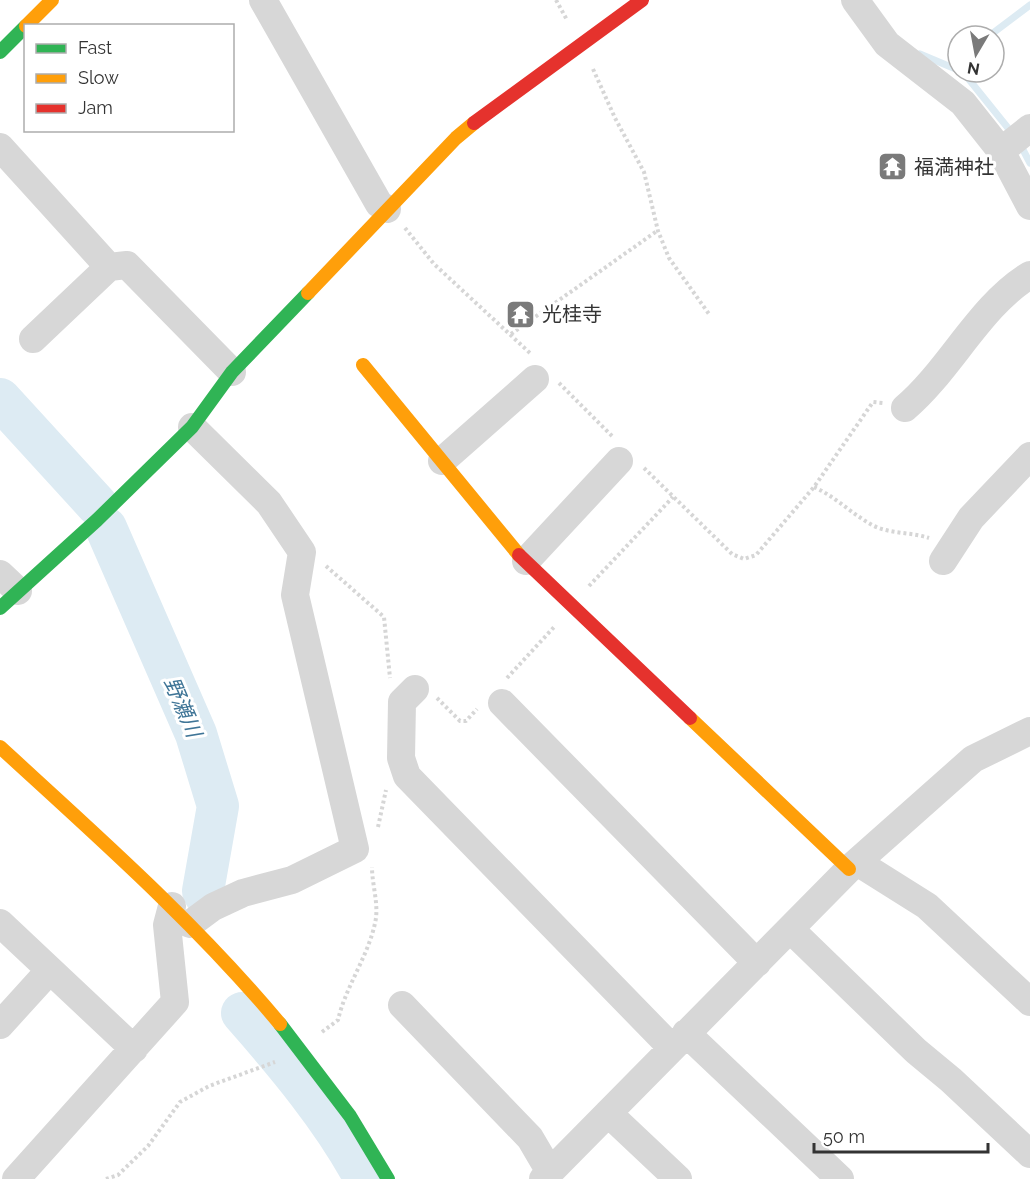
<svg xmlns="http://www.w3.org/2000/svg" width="1030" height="1179" font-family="Raleway,'Noto Sans JP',sans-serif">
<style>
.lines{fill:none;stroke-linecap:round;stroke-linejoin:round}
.stream{stroke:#ddebf3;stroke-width:7}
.river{stroke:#ddebf3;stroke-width:42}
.path{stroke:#d6d6d6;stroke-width:4;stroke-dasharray:3 3;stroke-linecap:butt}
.street{stroke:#d7d7d7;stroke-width:28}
.fast{stroke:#30b455;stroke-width:14}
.slow{stroke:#ff9f0a;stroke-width:14}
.jam{stroke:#e5322d;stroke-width:14}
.labels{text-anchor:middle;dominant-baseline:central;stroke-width:6;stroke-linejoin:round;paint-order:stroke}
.poi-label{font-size:20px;fill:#333;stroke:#fff;text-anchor:start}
.water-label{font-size:21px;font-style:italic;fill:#3f7597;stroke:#fff}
</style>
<rect width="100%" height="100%" fill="#fff"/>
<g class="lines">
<!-- stream -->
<path class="stream" d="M989,36L1030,5
M920,54L958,70
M963,72L1012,133
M1020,144L1030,163"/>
<!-- river -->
<path class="river" d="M0,399L97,505
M106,528L196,734L218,806L203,891L205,895
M242,1013C286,1063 334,1120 365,1179"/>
<!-- path -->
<path class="path" d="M556,0L567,20
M593,69L615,118L644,172L658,231L669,258L709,314
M405,228L434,264L531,354
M511,334L657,231
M559,383L613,437
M644,468L732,554L744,559L756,555L814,487L873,402L883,403
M814,487C836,497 853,515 874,526C891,534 911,532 929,538
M326,566L384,617L390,678
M589,586L673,497
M507,678L555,626
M437,698L460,721H466L477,709
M378,827L386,790
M322,1032L338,1020C346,985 370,954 376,918C378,901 372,884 372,867
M106,1179L118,1175L148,1146L180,1102L209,1086L275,1062"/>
<!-- street -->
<path class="street" d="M263,0L379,204L387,209
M855,0L887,44L963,103L1001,151L1030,206
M0,147L109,267L127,265L232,372
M1001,151L1030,128
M33,339L109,267
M905,408C950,370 980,305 1030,275
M442,461L535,379
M526,561L619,461
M943,561L971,518L1030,456
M0,574L18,591
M415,689L402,702L401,758L407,776L671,1047
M502,703L757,963
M857,862L927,906L1030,1002
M0,923L134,1049
M190,924L213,907L243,893L292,880L355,849L295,595L302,552L269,503L192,427
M790,929L916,1051L951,1080L1030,1154
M402,1005L530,1138L550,1172
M0,1025L50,970
M686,1033L840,1179
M608,1113L678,1179
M16,1179L175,1002L167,925L172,906
M543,1179L849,869L973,759L1030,731"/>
<!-- fast -->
<path class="fast" d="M0,52L26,26
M0,608L97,520L192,427L232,372L308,293
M280,1024L350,1116L388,1179"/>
<!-- slow -->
<path class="slow" d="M26,26L52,0
M308,293L456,138L474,123
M363,365L519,555
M690,718L849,869
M0,747C97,836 196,923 280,1024"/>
<!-- jam -->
<path class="jam" d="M474,123L642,0
M519,555L690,718"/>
</g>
<!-- icons -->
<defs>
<symbol id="temple-square" viewBox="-11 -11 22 22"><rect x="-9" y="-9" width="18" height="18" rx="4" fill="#7a7a7a" stroke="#fff"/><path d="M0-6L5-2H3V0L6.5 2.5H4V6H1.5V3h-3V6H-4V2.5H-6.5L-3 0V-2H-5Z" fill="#fff"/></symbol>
</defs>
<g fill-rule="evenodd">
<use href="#temple-square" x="876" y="150" width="33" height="33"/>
<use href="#temple-square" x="504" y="298" width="33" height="33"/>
</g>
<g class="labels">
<!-- poi labels -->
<g class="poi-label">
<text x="914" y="167">福満神社</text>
<text x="542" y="314">光桂寺</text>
</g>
<!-- water labels -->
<g class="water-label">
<text transform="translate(183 707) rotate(67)">野瀬川</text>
</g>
</g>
<!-- legend -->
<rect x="24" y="24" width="210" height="108" fill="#ffffff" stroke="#adadad" stroke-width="1.5"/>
<rect x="36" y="44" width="30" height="9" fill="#30b455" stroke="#adadad" stroke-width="1.5"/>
<text x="78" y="54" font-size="18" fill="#333333">Fast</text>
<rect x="36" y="74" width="30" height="9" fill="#ff9f0a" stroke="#adadad" stroke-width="1.5"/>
<text x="78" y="84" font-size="18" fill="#333333">Slow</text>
<rect x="36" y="104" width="30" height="9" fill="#e5322d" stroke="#adadad" stroke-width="1.5"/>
<text x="78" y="114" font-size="18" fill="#333333">Jam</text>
<!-- north arrow -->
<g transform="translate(976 54) rotate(190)"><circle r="28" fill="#ffffff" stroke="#adadad" stroke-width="1.5"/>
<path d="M0-4.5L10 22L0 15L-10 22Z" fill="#7a7a7a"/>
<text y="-9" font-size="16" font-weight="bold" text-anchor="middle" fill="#333333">N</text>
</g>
<!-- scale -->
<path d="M814 1143v9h174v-9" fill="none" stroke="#333333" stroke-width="3"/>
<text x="823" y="1143" font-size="18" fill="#333333" stroke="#ffffff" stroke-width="4.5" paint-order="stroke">50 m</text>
</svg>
